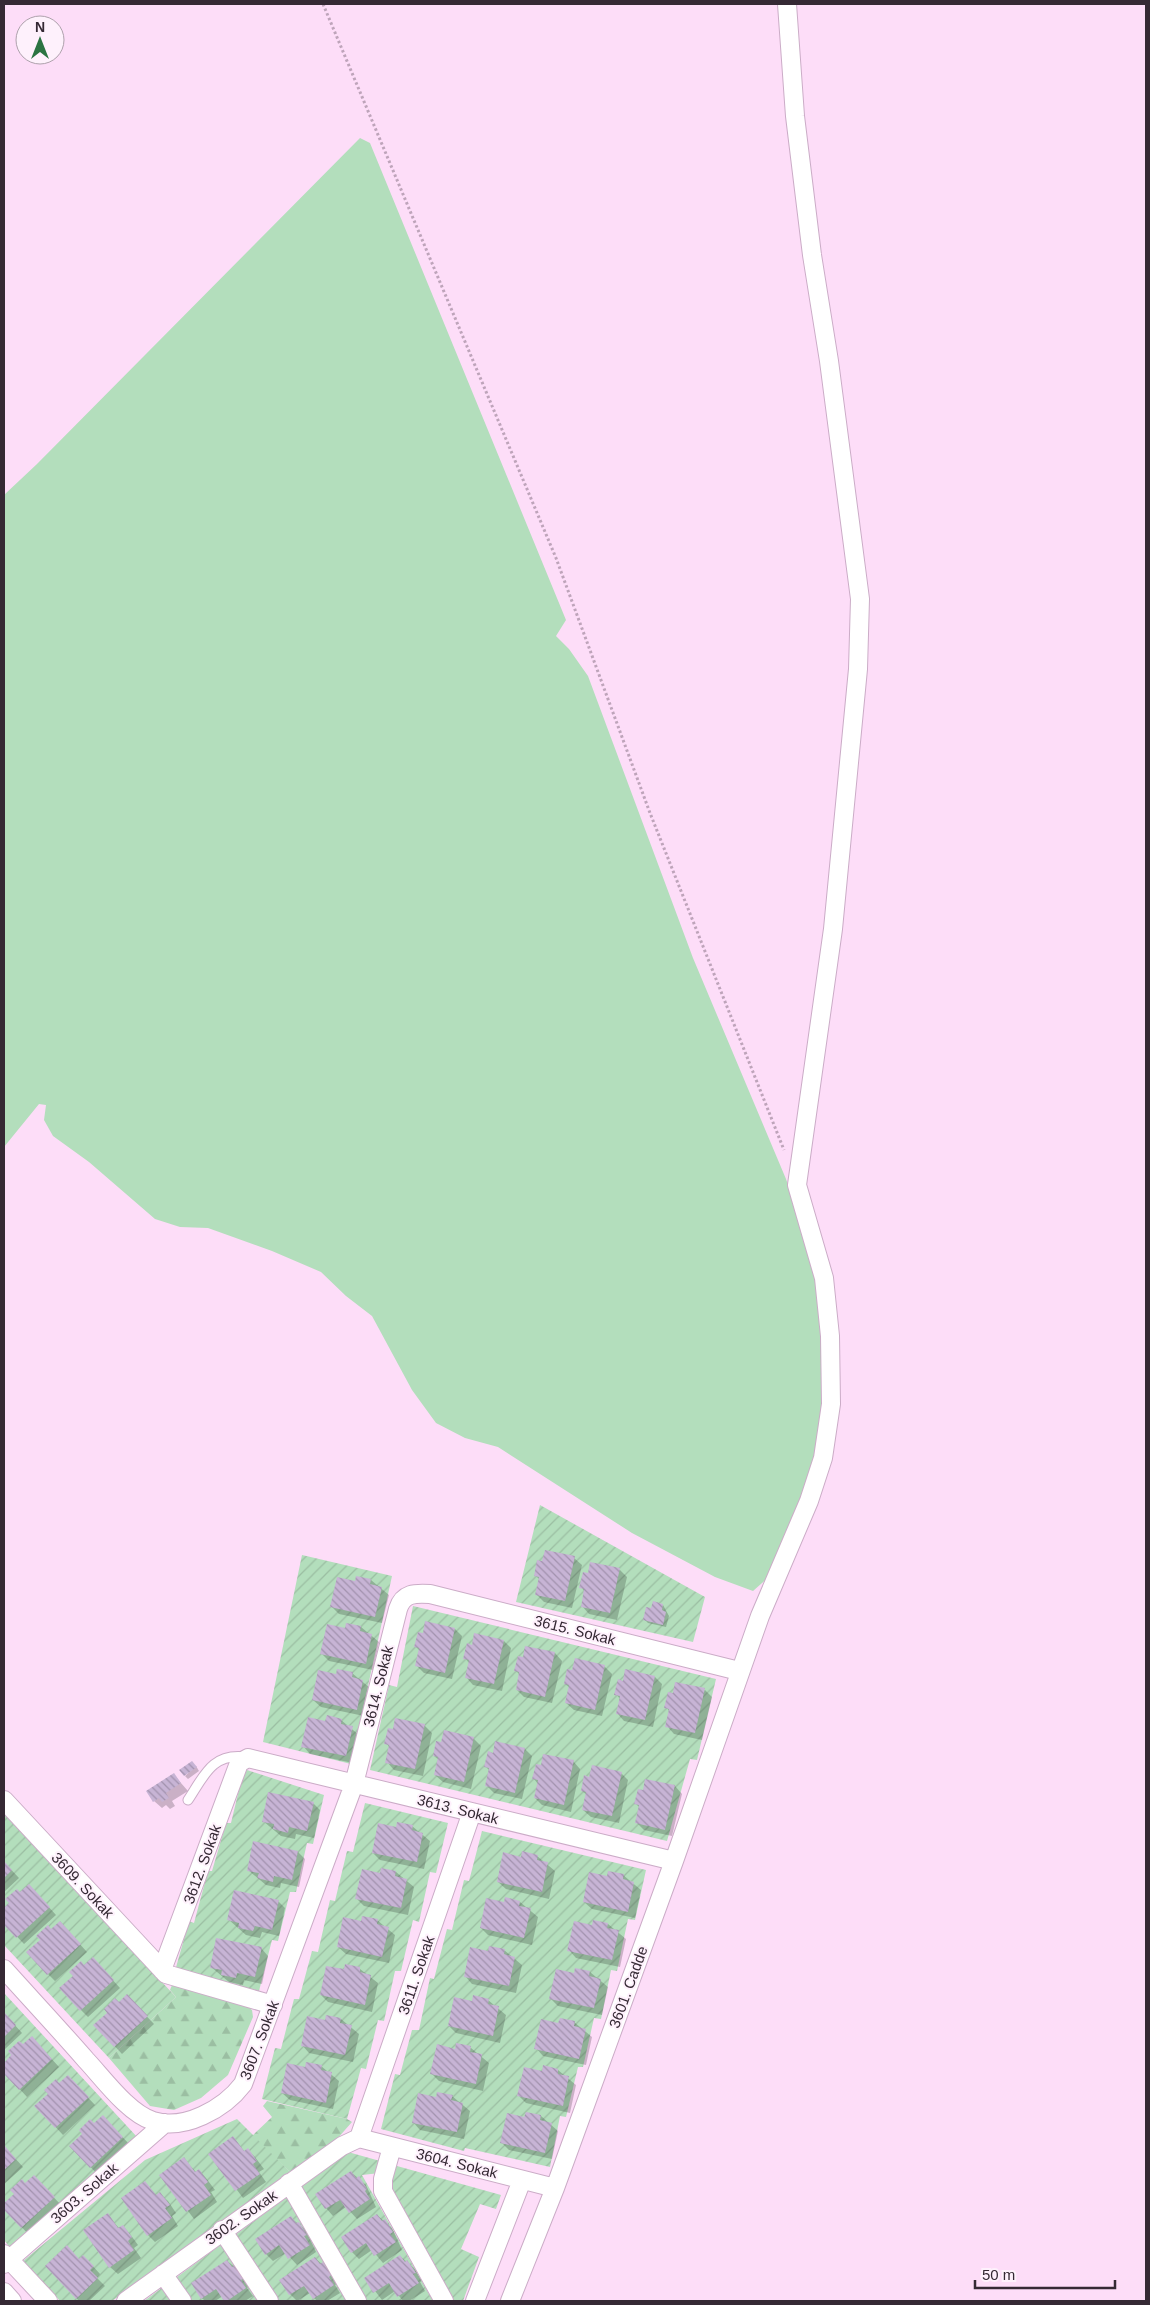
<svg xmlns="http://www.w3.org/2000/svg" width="1150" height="2305" font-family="Helvetica,sans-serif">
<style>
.green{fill:#b3debc}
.forest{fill:url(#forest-firs)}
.garden{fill:url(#garden-furrows)}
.shadow{fill:#0003}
.building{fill:url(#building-back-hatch)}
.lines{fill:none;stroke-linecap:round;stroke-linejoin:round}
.lane-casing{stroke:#cbacc7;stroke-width:11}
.street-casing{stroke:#cbacc7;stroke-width:20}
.path{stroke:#bea4ba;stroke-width:3;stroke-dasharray:2.5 2.5;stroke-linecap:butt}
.lane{stroke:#fff;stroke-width:9}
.street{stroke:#fff;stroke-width:18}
.labels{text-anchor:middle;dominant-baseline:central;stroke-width:4;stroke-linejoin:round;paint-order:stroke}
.street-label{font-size:15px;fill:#352934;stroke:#fef1fc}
</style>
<defs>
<pattern id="forest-firs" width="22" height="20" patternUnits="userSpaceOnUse" patternTransform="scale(1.25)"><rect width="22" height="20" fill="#b3debc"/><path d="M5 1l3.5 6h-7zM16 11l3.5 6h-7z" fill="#9bbea2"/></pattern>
<pattern id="garden-furrows" width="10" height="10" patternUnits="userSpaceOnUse" patternTransform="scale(1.25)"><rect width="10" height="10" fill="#b3debc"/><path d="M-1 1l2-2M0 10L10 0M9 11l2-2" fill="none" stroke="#9bbea2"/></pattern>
<pattern id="building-back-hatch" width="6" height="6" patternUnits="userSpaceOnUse" patternTransform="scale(1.25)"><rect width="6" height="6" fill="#c7b4d5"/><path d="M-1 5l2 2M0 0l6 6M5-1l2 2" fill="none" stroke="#a292ae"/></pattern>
</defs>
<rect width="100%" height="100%" fill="#fdddf8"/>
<!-- green -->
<path class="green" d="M360,138L370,143L566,620L556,636L569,649L588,676L693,958L786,1179L810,1248L820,1305L823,1397L818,1446L778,1569L753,1591L715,1577L632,1533L498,1447L465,1438L436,1423L412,1390L372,1316L346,1296L321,1272L272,1251L208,1228L180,1227L155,1219L89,1162L53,1136L44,1120L46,1105L39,1104L4,1147V495L37,464Z"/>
<!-- forest -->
<path class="forest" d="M172,1985L245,2005L252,2010L253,2017L228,2075L201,2098L174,2110L150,2106L109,2058L176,1997L170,1990Z
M267,2101L347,2119L352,2122L330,2147L290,2172L252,2136L272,2117L263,2106Z"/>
<!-- garden -->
<path class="garden" d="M540,1505L705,1597L693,1642L516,1602Z
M302,1555L392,1576L351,1764L263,1742Z
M413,1606L716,1679L697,1760L690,1759L667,1841L370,1770L389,1685L397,1687Z
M244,1769L324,1795L313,1844L307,1843L296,1892H290L278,1941L272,1940L259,1991L175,1971L189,1921L194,1923L208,1871H212L226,1823H231Z
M365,1803L448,1823L436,1873L430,1872L419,1922L413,1920L401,1971H395L384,2021L378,2020L366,2069L361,2068L347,2119L262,2099L275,2048L281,2049L294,1999H299L312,1951L318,1952L330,1900L335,1901L347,1851L353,1852Z
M4,1814L176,1997L109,2058L4,1945Z
M482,1831L646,1870L635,1920L628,1919L617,1971L611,1970L601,2019L594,2018L583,2067H578L566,2117L560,2116L550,2167L465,2148L464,2151L381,2129L395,2074L400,2075L412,2030H419L430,1978L434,1979L447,1929L452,1930L464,1880L469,1881Z
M4,1993L138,2138L11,2249L4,2240Z
M237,2119L290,2172L112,2301H60L23,2261L145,2160Z
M348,2152L380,2161V2173L362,2175L433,2301H364L299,2187Z
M397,2166L501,2195L496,2209L480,2204L461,2249L479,2257L463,2301H449L388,2186L390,2171Z
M288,2196L348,2301H277L235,2235Z
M223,2243L262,2301H188L173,2280Z
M163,2287L172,2301H144Z"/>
<!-- shadow -->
<path class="shadow" d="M574,1558L582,1565L572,1608L544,1602L536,1594L540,1580L535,1575Z
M591,1563L620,1570L627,1577L617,1620L589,1614L582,1606L585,1592L581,1587L589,1575Z
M371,1580L389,1595L382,1623L339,1614L332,1607L356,1582Z
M663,1605L669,1616L666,1627L648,1623L645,1620L652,1609Z
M426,1623L455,1629L462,1636L452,1679L424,1673L417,1666L420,1651L416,1647L424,1634Z
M361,1627L379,1642L373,1670L329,1661L322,1654L346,1630Z
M504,1641L511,1648L502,1691L473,1685L466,1677L469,1663L465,1658L473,1646Z
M526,1647L555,1653L562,1661L552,1703L524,1697L517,1690L520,1675L516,1671L524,1659Z
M604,1666L612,1674L602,1716L574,1710L566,1703L570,1688L565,1684L573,1671Z
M352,1673L370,1688L364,1716L321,1707L313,1700L337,1676Z
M655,1677L662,1684L653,1727L624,1721L617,1713L620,1699L616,1694L624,1682Z
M705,1690L712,1697L702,1740L674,1734L667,1726L670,1712L666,1707Z
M396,1719L425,1726L432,1733L423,1776L394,1770L387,1762L390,1748L386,1743L394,1731Z
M341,1720L359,1735L353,1763L310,1754L303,1746L326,1722Z
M473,1738L481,1746L471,1789L443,1782L435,1775L439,1760L434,1756L442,1743Z
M525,1749L532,1756L522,1799L494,1793L487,1786L490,1771L485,1766L494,1754Z
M573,1761L580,1769L571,1812L542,1805L535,1798L538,1784L534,1779L542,1767Z
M196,1766L199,1771L188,1779L185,1776Z
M621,1773L628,1780L619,1823L591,1817L583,1810L587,1795L582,1791L590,1778Z
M174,1775L188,1791L172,1801L175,1806L170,1809L166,1805L162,1808L154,1801Z
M675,1786L682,1794L672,1836L644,1830L637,1823L640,1808L636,1804L644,1792Z
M313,1803L320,1810L314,1838L296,1834L295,1839L281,1836L263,1821Z
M412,1826L430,1841L424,1869L380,1860L373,1853L397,1828Z
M298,1852L305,1859L299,1887L281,1883L280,1888L266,1885L248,1870Z
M537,1856L555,1871L549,1899L506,1889L498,1882L522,1858Z
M4,1862L19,1878L4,1892Z
M382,1869L396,1872L414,1887L408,1915L364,1906L357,1899L381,1874Z
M623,1875L641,1890L635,1918L592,1909L584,1902Z
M36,1893L56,1915L24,1944L4,1923V1910L11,1903Z
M278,1901L285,1908L279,1936L262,1932L260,1938L246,1935L229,1920Z
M520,1902L538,1917L532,1945L488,1935L481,1928Z
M377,1920L395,1935L389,1963L346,1954L338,1947L362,1923Z
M608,1924L626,1939L620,1967L576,1958L569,1950L593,1926Z
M67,1930L87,1952L55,1981L48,1974Z
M261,1948L268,1956L262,1984L244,1980L243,1985L229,1982L211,1967Z
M504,1950L522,1965L516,1993L472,1984L465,1976L489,1952Z
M84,1966H100L120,1988L88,2017L81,2010Z
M360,1969L378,1983L372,2012L328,2002L321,1995L345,1971Z
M576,1969L590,1972L608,1987L602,2015L558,2006L551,1999L575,1974Z
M488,2000L506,2015L500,2043L456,2033L449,2026L473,2002Z
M134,2003L154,2024L122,2054L95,2025Z
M4,2013L22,2033L4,2050Z
M341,2019L359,2034L353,2062L309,2053L302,2045L326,2021Z
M574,2022L592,2037L586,2065L543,2056L536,2048L559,2025Z
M39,2045L59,2067L27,2097L4,2072V2064L13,2055Z
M471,2048L489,2063L483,2091L439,2081L432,2074L456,2050Z
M321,2066L339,2081L333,2109L290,2100L282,2093Z
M558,2070L576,2085L570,2113L526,2103L519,2096L543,2072Z
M59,2084H75L95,2105L63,2135L36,2106Z
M452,2096L470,2111L464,2139L420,2130L413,2122L437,2098Z
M541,2116L558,2131L552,2159L509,2150L502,2143Z
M110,2124L130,2145L98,2175L71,2146Z
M233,2138L245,2152L248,2150L255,2157L264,2169L259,2172L266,2182L243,2198L210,2154Z
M4,2146L23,2167L4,2184Z
M184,2159L196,2172L199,2170L206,2178L215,2190L211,2192L217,2202L194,2219L161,2175Z
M351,2172L366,2185L376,2207L357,2219L346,2207L333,2216L326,2208Z
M145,2182L157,2196L160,2194L168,2201L176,2213L172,2216L178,2226L155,2242L148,2235Z
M26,2184H41L61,2205L29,2235L4,2208V2205Z
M107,2215L119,2228L123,2226L130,2234L138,2245L134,2248L141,2258L118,2274L110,2267Z
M377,2215L392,2228L402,2250L383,2263L372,2250L359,2259L352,2252Z
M291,2218L306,2230L316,2252L297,2265L286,2253L273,2261L266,2254Z
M400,2256L415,2269L422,2281L420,2282L425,2291L409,2301H403L395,2291L382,2300L365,2278Z
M315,2258L330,2271L338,2283L335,2285L340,2293L327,2301H317L310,2293L297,2301L290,2294Z
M80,2260L91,2264L100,2274L97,2278L105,2286L89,2301H79L46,2266Z
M227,2261L235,2267L250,2286L247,2288L253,2296L245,2301H226L223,2296L215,2301H205L202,2298Z"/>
<!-- building -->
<path class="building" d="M545,1550L575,1556L565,1601L535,1595L539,1577L534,1576L537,1560L542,1561Z
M590,1562L620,1568L610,1613L581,1607L584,1589L579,1588L583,1572L588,1573Z
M356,1576L371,1579L370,1584L382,1587L375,1617L330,1607L337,1577L355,1581Z
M653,1601L663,1604L662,1610L666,1612L663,1625L643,1620L646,1607L651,1608Z
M425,1621L455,1628L445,1673L415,1666L419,1648L414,1647L418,1632L423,1633Z
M346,1623L361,1626L360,1631L372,1634L366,1664L320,1654L327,1624L345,1628Z
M474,1633L504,1640L494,1684L465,1678L469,1660L463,1659L467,1643L472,1645Z
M525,1646L555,1652L545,1697L516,1690L519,1672L514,1671L518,1656L523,1657Z
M575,1658L605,1665L595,1710L565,1703L569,1685L564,1684L567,1669L572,1670Z
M337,1669L353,1672L352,1677L363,1680L357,1710L312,1700L318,1670L336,1674Z
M625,1669L655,1676L645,1720L616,1714L620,1696L614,1695L618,1679L623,1681Z
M675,1682L705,1688L695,1733L665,1727L669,1709L664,1708L668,1692L673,1693Z
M327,1715L342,1719L341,1724L353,1726L346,1756L301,1747L308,1717L325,1721Z
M395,1718L425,1724L415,1769L385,1763L389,1745L384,1744L388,1728L393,1729Z
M444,1730L474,1737L464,1782L434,1775L438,1757L433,1756L436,1741L441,1742Z
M495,1741L525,1748L515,1793L485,1786L489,1768L484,1767L488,1751L493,1753Z
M543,1754L574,1760L564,1805L534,1798L538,1780L532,1779L536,1764L541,1765Z
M192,1761L197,1767L184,1776L179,1770Z
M592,1765L622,1772L612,1816L582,1810L586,1792L581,1791L584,1775L589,1777Z
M174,1773L181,1783L166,1793L169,1798L162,1802L159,1798L153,1802L146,1791Z
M645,1779L675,1785L665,1830L635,1823L639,1805L634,1804L638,1789L643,1790Z
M268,1792L314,1802L307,1831L289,1827L288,1833L273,1829L274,1824L262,1822Z
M397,1822L413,1825L412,1830L423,1833L417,1862L372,1853L378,1823L396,1827Z
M253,1841L298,1851L292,1880L274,1876L273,1882L257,1878L259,1873L247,1871Z
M522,1851L538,1855L537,1860L548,1862L542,1892L497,1882L503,1852L521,1857Z
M4,1861L12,1870L4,1878Z
M381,1868L396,1871L395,1876L407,1879L401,1908L355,1899L362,1869L380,1873Z
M608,1871L624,1874L623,1879L634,1882L628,1912L583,1902L589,1872L607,1876Z
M29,1884L50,1907L16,1938L4,1925V1908L9,1903L5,1899L17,1889L20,1892Z
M234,1890L279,1900L272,1930L255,1926L253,1931L238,1928L239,1923L227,1920Z
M505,1897L520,1901L519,1906L531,1908L524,1938L480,1928L486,1898L504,1902Z
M362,1916L378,1919L377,1924L389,1927L382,1957L337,1947L343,1917L361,1921Z
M593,1920L608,1923L607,1928L619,1930L612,1960L567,1951L574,1921L592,1925Z
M60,1921L81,1944L47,1975L26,1952L40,1940L36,1936L48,1925L51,1929Z
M216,1938L262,1947L255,1977L237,1973L236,1978L221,1975L222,1970L210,1968Z
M489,1946L505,1949L504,1954L515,1957L509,1986L464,1977L470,1947L488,1951Z
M93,1957L114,1980L80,2011L59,1988L73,1976L69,1972L81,1961L84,1965Z
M345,1964L360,1967V1972L371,1975L365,2005L320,1995L326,1966L344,1969Z
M575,1968L590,1971L589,1976L601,1979L594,2008L549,1999L556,1969L574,1973Z
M127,1994L148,2016L114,2047L93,2025L107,2013L104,2009L115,1998L119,2002Z
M473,1995L489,1999L488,2004L499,2006L493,2036L448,2026L454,1997L472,2001Z
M4,2012L16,2025L4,2037Z
M326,2015L341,2018L340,2023L352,2025L345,2055L301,2046L307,2016L325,2020Z
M560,2018L575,2021L574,2026L586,2029L579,2059L534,2049L541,2019L558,2023Z
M32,2036L52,2059L19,2090L4,2074V2063L11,2055L8,2051L19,2041L23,2044Z
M456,2043L471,2046L470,2052L482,2054L476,2084L430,2074L437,2044L455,2049Z
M306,2062L322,2065L321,2070L332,2072L326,2103L281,2093L287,2063L305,2067Z
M543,2065L558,2069V2074L569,2076L563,2106L517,2096L524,2067L542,2071Z
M68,2075L89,2097L55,2128L34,2106L48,2094L44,2090L56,2079L59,2083Z
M437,2092L453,2095L451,2100L463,2103L457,2132L412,2123L418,2093L436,2097Z
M526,2112L541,2115L540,2120L552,2123L545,2153L500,2143L507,2113L524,2117Z
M103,2115L123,2137L90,2168L69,2146L82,2134L79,2130L90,2119L94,2123Z
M233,2136L244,2151L248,2148L257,2161L253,2164L260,2174L235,2191L208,2154Z
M4,2145L16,2159L4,2170Z
M184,2157L195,2172L199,2169L208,2182L204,2185L211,2195L186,2212L159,2175Z
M351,2171L356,2178L359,2176L367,2189L365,2191L370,2199L349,2213L340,2200L325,2209L315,2194Z
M34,2175L55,2197L21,2228L4,2210V2203L14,2194L10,2190L22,2179L25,2183Z
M145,2181L156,2195L160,2192L170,2205L165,2208L172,2218L147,2236L121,2198Z
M108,2213L118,2228L123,2225L132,2237L128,2241L134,2250L109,2268L83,2230Z
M377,2214L382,2221L385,2219L393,2232L390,2234L396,2242L374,2256L366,2243L351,2253L341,2237Z
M291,2216L296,2223L299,2222L307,2235L304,2236L310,2245L288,2259L279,2245L265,2255L255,2239Z
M67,2245L79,2259L83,2255L94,2266L90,2270L98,2278L76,2299L45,2266Z
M400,2255L405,2262L407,2260L416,2273L413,2274L419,2283L397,2297L389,2283L373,2293L364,2278Z
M315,2257L320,2264L323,2262L331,2275L329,2277L334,2285L313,2299L304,2286L289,2295L279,2280Z
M227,2260L232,2267L235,2265L244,2278L241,2280L246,2288L227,2301H224L216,2289L201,2299L191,2283Z"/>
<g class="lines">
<defs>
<path id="lane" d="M188,1800C204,1776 212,1753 245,1757"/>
<path id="street" d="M4,1800L166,1974L273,2005
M4,1969C31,1999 59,2029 86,2060C103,2078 128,2113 153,2121C184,2131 224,2109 243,2084L354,1784L398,1609C403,1593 415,1593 430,1594L739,1671
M162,1970L239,1763L248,1758L674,1861
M359,2138L472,1812
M359,2138L555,2188
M392,2147L383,2179V2191L444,2301
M289,2183L357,2301
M222,2230L269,2301
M4,2254L48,2301
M4,2264L165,2123
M163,2274L182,2301
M4,2292L12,2301
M126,2301L342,2146L359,2138
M475,2301L522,2180
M510,2301L555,2188L674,1861L760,1616L809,1501L823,1458L831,1404L830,1336L824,1278L797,1185L833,929L858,669L860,599L829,361L812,255L795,116L787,4"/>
</defs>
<!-- lane casing -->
<use href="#lane" class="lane-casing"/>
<!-- street casing -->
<use href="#street" class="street-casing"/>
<!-- path -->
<path class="path" d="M323,4L556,558L650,813L784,1150"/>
<!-- lane -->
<use href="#lane" class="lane"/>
<!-- street -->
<use href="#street" class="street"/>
</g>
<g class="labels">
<!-- street labels -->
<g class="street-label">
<text transform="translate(575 1630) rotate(14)">3615. Sokak</text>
<text transform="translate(378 1686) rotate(-76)">3614. Sokak</text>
<text transform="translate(458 1809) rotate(14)">3613. Sokak</text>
<text transform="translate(202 1864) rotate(-70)">3612. Sokak</text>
<text transform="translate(83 1885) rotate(47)">3609. Sokak</text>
<text transform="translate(416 1975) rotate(-71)">3611. Sokak</text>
<text transform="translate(628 1987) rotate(-70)">3601. Cadde</text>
<text transform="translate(259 2040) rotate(-69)">3607. Sokak</text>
<text transform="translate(457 2163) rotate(14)">3604. Sokak</text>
<text transform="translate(84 2193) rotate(-41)">3603. Sokak</text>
<text transform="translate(241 2217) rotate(-35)">3602. Sokak</text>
</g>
</g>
<!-- border -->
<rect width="1150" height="2305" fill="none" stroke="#352934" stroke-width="10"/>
<!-- north arrow -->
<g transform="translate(40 40)"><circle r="24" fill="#fef1fc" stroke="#aea1ac"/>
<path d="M0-4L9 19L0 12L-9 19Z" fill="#2b7442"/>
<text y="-8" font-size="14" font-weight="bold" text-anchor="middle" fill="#352934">N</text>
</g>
<!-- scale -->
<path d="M975 2280v8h140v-8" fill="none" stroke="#352934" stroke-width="2.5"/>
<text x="982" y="2280" font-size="15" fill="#352934" stroke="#fef1fc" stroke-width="4" paint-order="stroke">50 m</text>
</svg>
